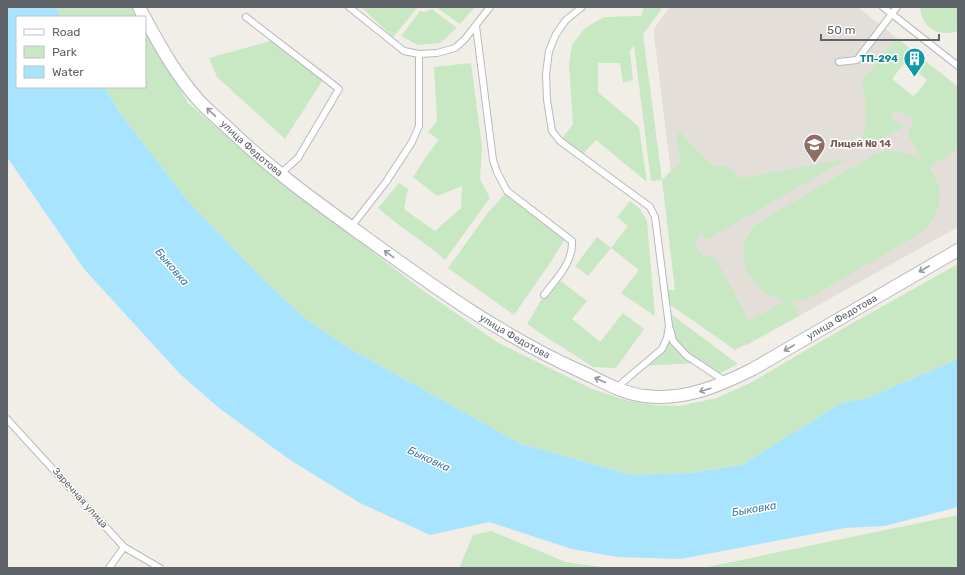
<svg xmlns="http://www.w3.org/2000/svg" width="965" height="575" font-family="Rubik,sans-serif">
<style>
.education{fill:#e3dfd8}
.green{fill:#c8e8c4;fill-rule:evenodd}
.water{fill:#a9e4ff}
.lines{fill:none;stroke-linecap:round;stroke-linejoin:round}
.lane-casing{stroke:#b7babe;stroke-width:8}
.street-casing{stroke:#b7babe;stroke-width:14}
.lane{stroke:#fff;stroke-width:6}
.street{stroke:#fff;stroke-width:12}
.oneway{stroke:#969a9d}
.labels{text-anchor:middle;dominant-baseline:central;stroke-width:3;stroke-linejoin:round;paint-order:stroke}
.culture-label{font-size:10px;font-weight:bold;fill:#0d838f;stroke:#fff;text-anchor:end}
.education-label{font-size:10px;font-weight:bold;fill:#785e54;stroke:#fff;text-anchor:start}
.street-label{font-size:10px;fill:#5e6468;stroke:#fff}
.water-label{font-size:11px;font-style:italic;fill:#3c7aa3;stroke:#fff}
</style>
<rect width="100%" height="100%" fill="#f1eee7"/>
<!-- education -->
<path class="education" d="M670,7H858L913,51L892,79L920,102L942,74L958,87V227L745,346L687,305L654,34L655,27Z"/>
<!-- green -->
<path class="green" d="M55,7H133L139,17H61Z
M361,7H418L393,37Z
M436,7H475L460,24Z
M644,7H661V10L643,34L662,180L680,162L676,128L713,167L725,165L741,178L847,159L706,240L702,232L695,242L698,250L704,256L715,257L749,321L784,301C757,295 734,266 747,237C749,232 753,228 756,224L875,154C894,147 906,151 922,161L908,134L914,117L894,111L891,120L905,126L867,147L862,138C869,119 865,100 862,80L897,38L958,87V149L929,167C947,191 941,214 921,233L809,298L792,302L799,316L735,350L666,302L665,290H675L662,180L651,181L634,45L630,51L633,80L623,83L620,63H598V92L639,127L647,182L596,140L581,156L560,141L573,124L569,64L572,45L585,28L604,17L641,16ZM905,62L927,80L917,93L913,96L892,79Z
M920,7H958V31C938,37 922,29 920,7Z
M432,9L457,28L440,43L418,45L401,36L420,11L425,12Z
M145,28L188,103L265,169L421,289L497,342L592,389L629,401L656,405L679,406L717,398L752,382L849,325L958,264V359L865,399L841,403L742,465L689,473L632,475L521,444L347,347L307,320L262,278L187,200L120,113L104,87H145Z
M274,40L324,78L285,139L217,77L209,58Z
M471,63L482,147L480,179L490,198L445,260C424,241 399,227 378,208L399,183L408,189L404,209L435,231L461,208L462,186L437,196L413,177L427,155L439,140L428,132L437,121L434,67Z
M507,191L567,236L552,260L514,315L448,268L487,214Z
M630,201L640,209L647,221L655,316L621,293L639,270L611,248L588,276L575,266L597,237L611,248L628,226L617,217Z
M557,278L587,301L572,319L600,342L623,313L644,329L616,368L593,367L546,337L527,324L544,295Z
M667,311L738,364L716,375L697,363L641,366L662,349L667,338Z
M958,515V568H702Z
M491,531L566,562L607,568H459L473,535Z"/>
<!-- water -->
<path class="water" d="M7,7H55L61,17H17V87H104L120,113L187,200L262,278L307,320L347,347L521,444L632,475L689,473L742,465L841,403L865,399L958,359V507L885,526L845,528L680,559L617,557L572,549L489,522L430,535L360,503L290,460L219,408L180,374L84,269L7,157Z"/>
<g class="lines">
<defs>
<path id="lane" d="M349,7L404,51L419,54L437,53L455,48L465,39L490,7
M582,7L566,20L556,34L549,51L546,74L547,100L552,131L560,141L650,207L655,217L669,326L667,338L662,349L616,388
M883,7L958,66
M246,17L339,89L298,158L280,174
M476,26L493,160L497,172L507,191L572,241C573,263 557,278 544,295
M839,62L857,60L897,7
M351,227L386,182L412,142L419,126V54
M670,329L673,341L687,356L725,381
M7,419L124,547L160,568
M109,568L124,547"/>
<g id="street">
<path d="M139,7L144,17"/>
<path id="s1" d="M145,18C161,48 178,78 201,103C209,111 218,119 226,126C267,166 312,199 358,232C430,284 501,336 582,372C602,381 623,394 645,396C684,401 719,386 753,369L958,250"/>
</g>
</defs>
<!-- lane casing -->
<use href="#lane" class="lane-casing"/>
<!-- street casing -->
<use href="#street" class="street-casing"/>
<!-- lane -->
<use href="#lane" class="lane"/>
<!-- street -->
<use href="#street" class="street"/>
</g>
<!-- one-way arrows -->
<defs><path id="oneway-shaft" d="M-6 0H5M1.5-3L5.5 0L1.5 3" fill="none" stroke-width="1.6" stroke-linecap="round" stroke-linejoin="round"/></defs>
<g class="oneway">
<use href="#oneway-shaft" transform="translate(211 112) rotate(-137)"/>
<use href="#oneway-shaft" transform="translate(389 254) rotate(-144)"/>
<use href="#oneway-shaft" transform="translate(924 269) rotate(150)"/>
<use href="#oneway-shaft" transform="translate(789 348) rotate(150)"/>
<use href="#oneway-shaft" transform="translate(600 380) rotate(-156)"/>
<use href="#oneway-shaft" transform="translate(705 390) rotate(163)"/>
</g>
<!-- icons -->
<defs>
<symbol id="building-pin" viewBox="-11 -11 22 30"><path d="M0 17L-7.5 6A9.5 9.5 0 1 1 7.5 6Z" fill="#0f9aa8" stroke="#fff"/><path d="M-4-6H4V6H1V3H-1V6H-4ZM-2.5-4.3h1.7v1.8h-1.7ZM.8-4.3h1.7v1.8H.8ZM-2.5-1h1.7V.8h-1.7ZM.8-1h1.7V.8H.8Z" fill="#fff"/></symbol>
<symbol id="school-pin" viewBox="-11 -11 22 30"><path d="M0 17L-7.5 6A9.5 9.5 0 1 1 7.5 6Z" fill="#8d6e63" stroke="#fff"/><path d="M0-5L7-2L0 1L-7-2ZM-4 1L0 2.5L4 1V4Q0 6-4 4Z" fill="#fff"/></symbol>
</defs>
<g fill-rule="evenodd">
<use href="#building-pin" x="902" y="46" width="25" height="34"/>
<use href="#school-pin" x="802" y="132" width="25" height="34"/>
</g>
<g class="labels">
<!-- culture labels -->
<g class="culture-label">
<text x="898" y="59">ТП-294</text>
</g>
<!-- education labels -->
<g class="education-label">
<text x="830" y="144">Лицей № 14</text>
</g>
<!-- street labels -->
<g class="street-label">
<text stroke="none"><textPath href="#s1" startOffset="170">улица Федотова</textPath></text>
<text stroke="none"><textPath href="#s1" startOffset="854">улица Федотова</textPath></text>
<text stroke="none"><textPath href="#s1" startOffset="494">улица Федотова</textPath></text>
<text transform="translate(80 498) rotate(48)">Заречная улица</text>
</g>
<!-- water labels -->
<g class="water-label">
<text transform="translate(172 267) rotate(50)">Быковка</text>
<text transform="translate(429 459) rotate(25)">Быковка</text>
<text transform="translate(754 509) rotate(-10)">Быковка</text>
</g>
</g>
<!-- border -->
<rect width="965" height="575" fill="none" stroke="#5e6468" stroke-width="16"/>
<!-- legend -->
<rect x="16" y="16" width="130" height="72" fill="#ffffff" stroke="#bfc1c3"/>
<rect x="24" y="29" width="20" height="6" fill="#ffffff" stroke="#bfc1c3"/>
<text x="52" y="36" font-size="12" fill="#5e6468">Road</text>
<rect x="24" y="46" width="20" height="12" fill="#c8e8c4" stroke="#bfc1c3"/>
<text x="52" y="56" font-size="12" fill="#5e6468">Park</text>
<rect x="24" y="66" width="20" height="12" fill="#a9e4ff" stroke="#bfc1c3"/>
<text x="52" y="76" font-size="12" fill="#5e6468">Water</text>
<!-- scale -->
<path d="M821 34v6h118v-6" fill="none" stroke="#5e6468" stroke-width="2"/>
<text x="827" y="34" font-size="12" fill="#5e6468" stroke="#ffffff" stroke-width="3" paint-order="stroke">50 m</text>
</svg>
